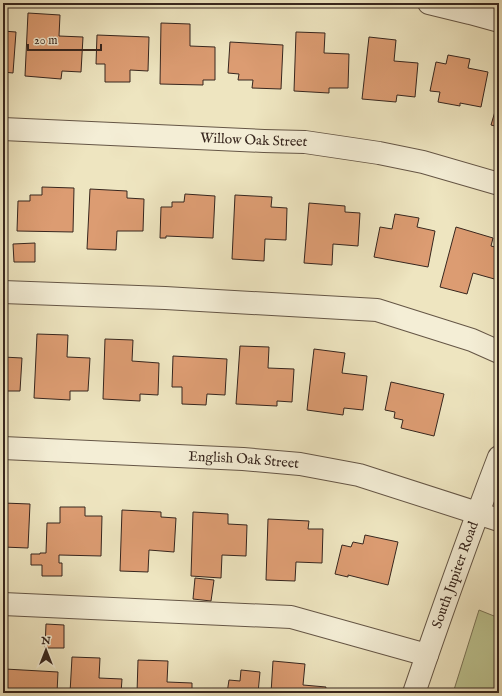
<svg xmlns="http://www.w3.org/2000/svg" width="502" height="696" font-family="'IM FELL English',serif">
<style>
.green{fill:#bcc390;stroke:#7a7457}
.building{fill:#dc9c72;stroke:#37261e}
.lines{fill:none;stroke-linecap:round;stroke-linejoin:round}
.minor-casing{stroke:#655646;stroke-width:24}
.minor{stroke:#f4eed6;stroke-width:22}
.labels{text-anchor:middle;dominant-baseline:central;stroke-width:3;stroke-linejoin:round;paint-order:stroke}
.street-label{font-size:14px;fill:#37261e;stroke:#f4eed6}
</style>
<rect width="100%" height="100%" fill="#eee5c0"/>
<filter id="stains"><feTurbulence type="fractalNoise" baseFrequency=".005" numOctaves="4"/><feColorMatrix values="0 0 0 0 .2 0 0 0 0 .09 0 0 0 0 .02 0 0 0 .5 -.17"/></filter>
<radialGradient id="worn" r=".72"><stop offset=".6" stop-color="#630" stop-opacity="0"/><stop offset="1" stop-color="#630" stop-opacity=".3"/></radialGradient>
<!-- green -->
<path class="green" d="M479,610L499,618V693H453Z"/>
<!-- building -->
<path class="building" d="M28,13L60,15L59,36L83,37L81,72L62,71L61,79L25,76Z
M161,23L190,24V46L215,47V80H203V85L160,84Z
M3,31L16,32L13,73L3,72Z
M296,32L325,33L324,53L349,54L348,88H329V93L294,91Z
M97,35L149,37L148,71L130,70V82H105V64H96Z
M369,37L396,40L394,61L418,63L415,97L397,95L396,102L362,99Z
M230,42L283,45L281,89L252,88L253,80H238L239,74L228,73Z
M448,55L470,59L468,68L488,72L481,107L460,103V106L438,102L440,92L430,91L436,62L446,64Z
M499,98V127L491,125Z
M42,187L74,188L73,232L17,231L18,201H30V195H42Z
M90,189L127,191V198L144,199L143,231H117L116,250L87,249Z
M185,194L215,196L213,238L166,236V238H160L161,207H172V202H184Z
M235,195L272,197L271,207L287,208L286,240L265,239L264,261L232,259Z
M309,203L345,206V212L360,213L358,246L333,244L332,265L304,263Z
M395,214L419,218L417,227L435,231L428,267L374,257L380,227L392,229Z
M456,227L493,238L491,246L499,248L498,280L473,273L467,294L440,287Z
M35,243V262H14L13,244Z
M37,334L68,335L67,357L90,358L88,391H70V400L34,398Z
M105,339L133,340L132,361L159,363L158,395L140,394V401L103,399Z
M240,346L269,347L268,368L294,369L292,402L277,401V406L236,404Z
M314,349L345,353L342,373L367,376L363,410L344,408L343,415L307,410Z
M173,356L227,359L225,395L207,394L206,405L182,404V387H172Z
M3,357L22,358L20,391H3Z
M391,382L444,394L434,436L401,428L403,420L394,418L395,412L385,410Z
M3,503L30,504L28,548L3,547Z
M60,507H85V516H102L101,556L59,555V563H62V576H42V565H31V554H40V553H46L47,523H60Z
M122,510L161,512V517L176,518L174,552L149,550L148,572L120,571Z
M193,512L228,514V524L247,525L246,556L222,555L221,578L191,576Z
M268,519L309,521L308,529H323L322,563L296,562L295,581L266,580Z
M365,535L398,542L388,585L348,575V577L335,574L342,545L351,547L353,542L363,544Z
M195,578L214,580L211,601L193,599Z
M46,624L64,625V648H45Z
M72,657L100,658L99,678L122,679L121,693H70Z
M138,660L168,661L167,682L192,683V693H137Z
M273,661L305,664L303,685L326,687L325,693H271Z
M5,669L58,672L57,693H4Z
M241,670L260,672L258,693H227L229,680L240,681Z"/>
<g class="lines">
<defs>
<g id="minor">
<path d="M429,3L470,13L499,21"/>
<path id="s1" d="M3,129L264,141L305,142L379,153L423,162L499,184"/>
<path d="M3,292L165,298L377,310L472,340L499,352"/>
<path id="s2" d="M3,448L243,459L300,464L359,475L499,520"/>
<path d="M3,604L291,617L427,655"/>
<path id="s3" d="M414,693C441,614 469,535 499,457"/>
</g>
</defs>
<!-- minor casing -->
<use href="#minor" class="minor-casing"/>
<!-- minor -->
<use href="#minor" class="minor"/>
</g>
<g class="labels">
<!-- street labels -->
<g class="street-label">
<text stroke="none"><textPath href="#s1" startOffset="251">Willow Oak Street</textPath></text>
<text stroke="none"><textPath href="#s2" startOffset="241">English Oak Street</textPath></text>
<text stroke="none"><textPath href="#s3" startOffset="125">South Jupiter Road</textPath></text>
</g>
</g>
<!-- margin -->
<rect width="502" height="696" fill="none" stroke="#eee5c0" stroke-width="16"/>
<rect x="4" y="4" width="494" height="688" fill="none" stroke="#37261e" stroke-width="2"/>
<rect x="8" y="8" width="486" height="680" fill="none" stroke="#37261e"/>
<!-- north arrow -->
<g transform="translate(46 650)" stroke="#f4eed6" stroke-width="3" paint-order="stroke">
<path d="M0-3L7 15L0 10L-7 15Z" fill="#37261e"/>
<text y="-6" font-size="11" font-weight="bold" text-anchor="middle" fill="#37261e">N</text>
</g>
<!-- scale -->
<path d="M28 44v6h73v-6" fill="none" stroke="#37261e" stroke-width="2"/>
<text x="34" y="44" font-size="12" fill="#37261e" stroke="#f4eed6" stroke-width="3" paint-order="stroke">20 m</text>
<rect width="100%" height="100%" filter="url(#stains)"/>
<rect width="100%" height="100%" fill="url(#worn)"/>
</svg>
